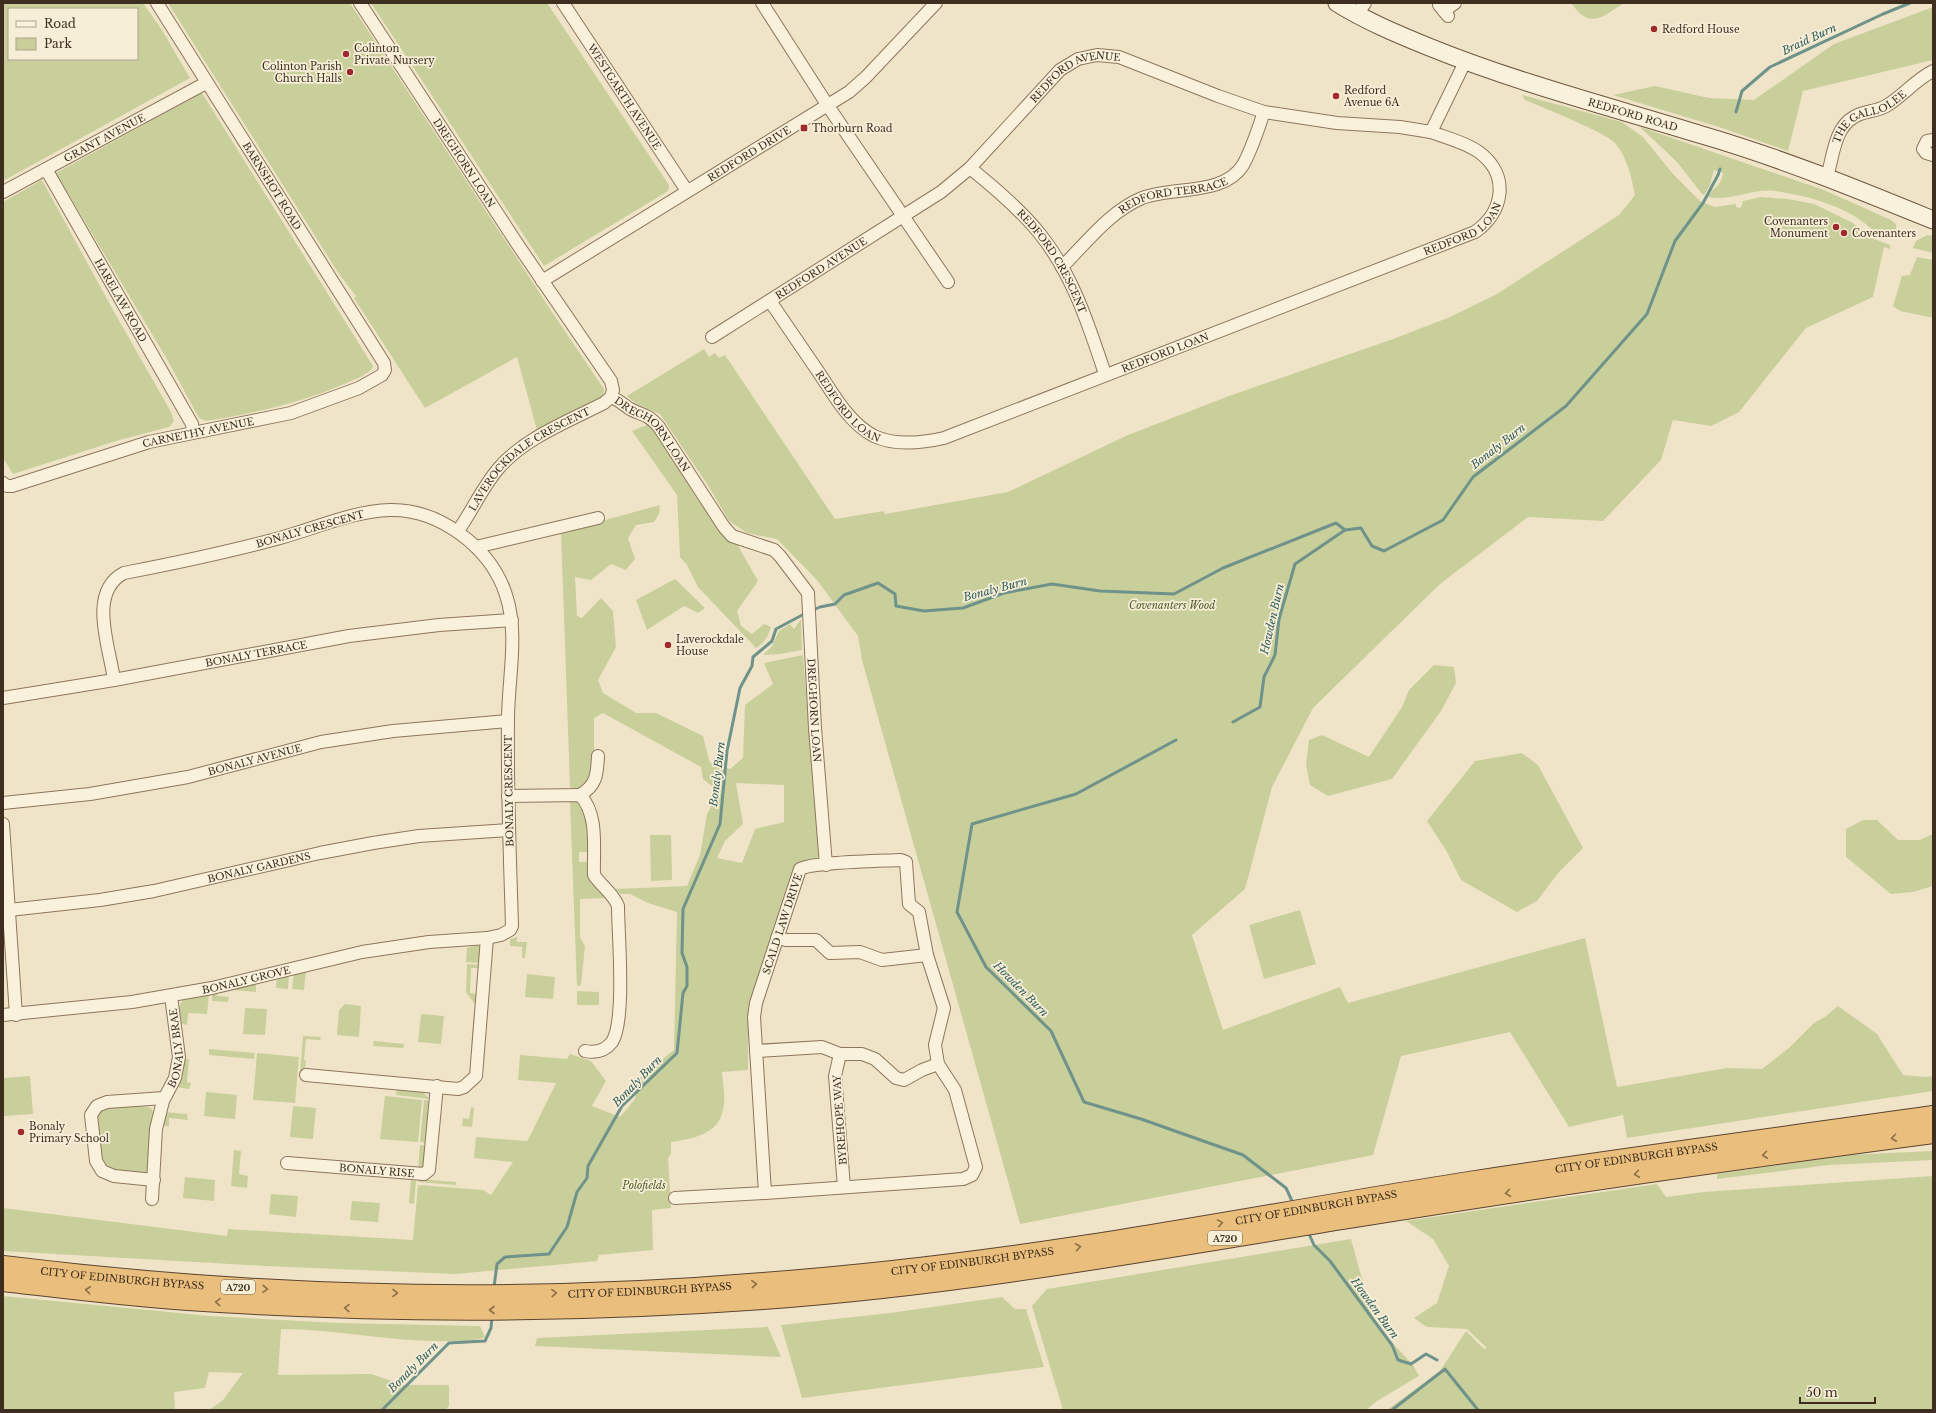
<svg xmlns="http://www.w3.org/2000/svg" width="1936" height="1413" font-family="'Libre Baskerville',serif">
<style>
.green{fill:#c9cf9b;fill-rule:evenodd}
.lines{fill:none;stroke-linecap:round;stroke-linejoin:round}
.stream{stroke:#6f938a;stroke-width:3}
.minor-casing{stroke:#8d765c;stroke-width:14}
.secondary-casing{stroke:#6f573f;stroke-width:19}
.trunk-casing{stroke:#5b4430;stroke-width:22}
.minor{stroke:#faf1dc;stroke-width:12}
.secondary{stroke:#faf1dc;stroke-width:17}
.trunk{stroke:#eabe7c;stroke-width:20}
.oneway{stroke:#8b6f49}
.poi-dot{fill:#9e2a2b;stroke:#f7eed8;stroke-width:1.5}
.labels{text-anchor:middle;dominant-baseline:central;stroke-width:3.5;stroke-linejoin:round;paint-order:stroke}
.shield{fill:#f7eed8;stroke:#756857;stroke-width:1}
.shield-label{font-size:9px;font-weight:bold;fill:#3d2e20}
.poi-label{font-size:10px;fill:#3d2e20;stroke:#f7eed8;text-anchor:start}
.street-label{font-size:10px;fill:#3d2e20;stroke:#f7eed8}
.park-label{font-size:10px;font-style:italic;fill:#4d5a26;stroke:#f7eed8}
.water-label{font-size:11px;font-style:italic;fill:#2f5d5a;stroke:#f7eed8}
</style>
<rect width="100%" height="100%" fill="#f0e4c8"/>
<!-- green -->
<path class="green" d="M3,3H143L162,30L190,78L3,181ZM9,9H137V59H9Z
M168,3H350L556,318L604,389L603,397L537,430L517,357L425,408L354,298L356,296L339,274Z
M371,3H547L669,185L668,191L544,266Z
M1571,3H1624C1602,17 1590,30 1571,3Z
M1933,7V60L1803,91L1788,151L1719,127L1613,95L1655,86L1709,98L1754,100L1834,44Z
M202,93L373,366C371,373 358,378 351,381C305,402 256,413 206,421L199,418L168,361L56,173Z
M1522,95L1622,122L1643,137L1673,174L1700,201L1715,207L1736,204V207L1741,208L1743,201L1761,197L1788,199L1814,204L1853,223L1869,237L1890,245V249L1884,247L1873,297L1806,328L1739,412L1711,426L1673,420L1661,460L1603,521L1528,517L1440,584L1313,708L1272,787L1245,889L1192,935L1223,1030L1340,987L1348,1003L1585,938L1617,1087L1727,1068L1762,1069L1789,1048L1814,1023L1825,1017L1838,1006L1877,1034L1903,1075L1926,1077L1933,1076V1091L1627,1138L1623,1115L1569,1127L1510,1032L1401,1056L1373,1155L1020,1224L862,660L858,636L817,580L777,539L747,533L729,521L709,487L660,414L636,404L627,396L704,349L709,357L715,353L719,358L725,355L835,519L884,511L885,514L1008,492L1128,435L1229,396L1393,339L1450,317L1497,294L1590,234L1619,215L1635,195C1631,176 1628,160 1616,144C1608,133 1541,107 1525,100Z
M1640,127L1824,190L1891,220L1896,224V230L1893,238C1887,236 1881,235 1876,232C1869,228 1863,221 1856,217C1831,202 1803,195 1775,191C1752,188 1730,202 1708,197C1714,185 1720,189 1723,173L1714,170L1710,185L1704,195L1702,194L1677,162Z
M42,180L113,310L171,412L174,421L169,427L116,441L13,474L3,458V202Z
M1927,235L1933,236V253L1913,248L1916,241Z
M1917,257L1933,260V318L1900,311L1893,306L1902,276L1910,275Z
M649,424L659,437L698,500L737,544L758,581L737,611L741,626L752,634L764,624L771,627C768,636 765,643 756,648L698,587L687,565L680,557L677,495L632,431Z
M660,505L659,514L654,522L636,525L628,538L635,559L626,570L611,564L591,580L575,577L577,616L582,618L601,598L613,611L616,647L598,680L603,693L636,713H656L703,736L710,763L730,769L743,758L745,705L773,684L764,663L803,655L819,855L813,862H799L793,868L748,1008V1070L722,1072C723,1084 726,1098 723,1110C718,1135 691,1139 671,1142V1154L668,1158L671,1208L652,1210L653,1250L599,1255L597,1261L455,1274L265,1266L3,1251V1208L227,1236L228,1229L413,1240L418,1185L483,1190L491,1195L513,1162L474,1158L476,1137L527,1141L529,1138L556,1083L518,1080L520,1055L567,1059L570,1054L591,1061L606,1081L592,1106L620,1117L635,1099L637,1080L674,1050L677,912L648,903L630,894H621L614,889L687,886L700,855L707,814L719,792L703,779L701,767L603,713L594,718V753L590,782L577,790L570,787L561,532ZM736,783L784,785V822L755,829L742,863L717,858L725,841L743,824Z
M675,579L705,608L698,613L684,606L647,630L636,600Z
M801,619L802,650L780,654L763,655L772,646L779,631L790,624L794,629Z
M1434,665L1454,667L1456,683L1441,711L1392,779L1328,796L1310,785L1306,765L1309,740L1322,735L1369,757L1402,707L1409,690Z
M1522,753L1538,765L1583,848L1559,872L1537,901L1517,912L1461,880L1447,852L1427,821L1475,761Z
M575,799H578L587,817L588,852H579V862H589L590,879L605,898L580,899V937L585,946L581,985L577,986L570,802Z
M1863,820H1877L1898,840H1920L1933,834V886L1913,892L1891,894L1846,857V829Z
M650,835H671L672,880L651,881Z
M1300,910L1316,964L1264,979L1249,925Z
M517,937V942H527L525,958H522V947L510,946V939Z
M478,945L481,947L480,963L466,962L467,948Z
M467,964L479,965V968H471L470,993L477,994L473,1047H471L475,1004L466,992Z
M306,969L304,990L292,989L294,972Z
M289,974L288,989L276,988L277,976Z
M527,974L555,977L553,999L525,997Z
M256,984V992L233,990V987Z
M217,991V996L229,997L228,1002L212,1001V994Z
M577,991L599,992V1005H577Z
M209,994L207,1014L188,1013L187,1025L179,1023L178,1013H180L179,1007L183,999Z
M345,1004L361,1006L359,1037L337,1035L339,1010Z
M245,1008L267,1009L265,1035L243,1034Z
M421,1014L444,1016L441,1044L418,1042Z
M303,1036L321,1037L320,1040L306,1039L304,1060L306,1061L305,1070H302V1074H300Z
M374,1041L404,1044L403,1048L373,1046Z
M209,1049L255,1053L254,1059L209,1055Z
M257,1053L299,1057L295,1103L253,1100Z
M181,1059H189L187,1082L191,1083L189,1089L175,1087Z
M30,1076L33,1114L3,1116V1078Z
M397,1088L420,1090L430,1099L396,1095Z
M206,1092L237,1095L235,1119L204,1116Z
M385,1096L422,1100L418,1142L380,1139Z
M424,1100L431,1101L428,1143L420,1142Z
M110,1106H144L151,1108L154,1115L150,1172H115L101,1164L95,1114Z
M293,1106L316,1108L313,1139L290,1137Z
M471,1107L474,1108L472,1127L462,1126L463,1118L469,1119Z
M164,1112L187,1114L188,1120L169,1118V1127L163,1125Z
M420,1145L428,1146L425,1167L418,1171Z
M234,1150L241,1151L239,1174L248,1176L247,1188L231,1186Z
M1933,1151V1160L1829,1165L1717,1179V1174L1846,1155Z
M1933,1176V1410H1387L1440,1371L1466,1331L1484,1349L1487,1348L1467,1329L1427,1327L1414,1318L1437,1303L1449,1266L1433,1239L1406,1221L1657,1184L1666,1197L1704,1192Z
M185,1177L215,1180L214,1201L183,1198Z
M419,1179L456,1182V1185L467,1186L419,1182Z
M411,1180L416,1181L414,1204L409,1203Z
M271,1194L298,1196L296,1217L269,1214Z
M352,1201L380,1203L378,1222L350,1220Z
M1351,1239L1374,1323L1413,1365L1419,1376L1377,1401L1366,1410H1063L1032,1306L1047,1289Z
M3,1296L210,1316L339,1323L480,1326L485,1337C472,1342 459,1341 445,1341C390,1342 336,1329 281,1329L278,1375L371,1374L404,1385H449V1406L445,1410H209L223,1400L243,1373L209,1372L205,1388L174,1392L175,1410H3Z
M1002,1297L1015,1309H1026L1044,1367L802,1398L781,1325L890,1313Z
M768,1327L781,1357L535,1346L537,1338Z"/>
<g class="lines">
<!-- stream -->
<path class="stream" d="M1736,112L1742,91L1770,67L1883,14L1910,3
M811,611L820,607L835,604L844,595L878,583L895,594L896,606L924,611L963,608L1004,593L1052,584L1100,591L1174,594L1223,568L1336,523L1345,530L1361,528L1372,546L1384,551L1443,520L1473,477L1566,406L1647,314L1675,241L1703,203L1718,175L1720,169
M1233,722L1260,707L1264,677L1275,655L1279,619L1295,564L1345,530
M1176,740L1076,794L972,824L957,912L986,967L1051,1031L1084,1102L1141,1119L1243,1155L1286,1188L1292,1201
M1309,1234L1314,1245L1330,1261L1392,1345L1398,1360L1411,1364L1426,1354L1437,1360
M494,1287L497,1264L505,1257L549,1254L567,1227L577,1192L587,1178L588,1166L622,1106L677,1053L683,993L687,986V967L682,953L683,909L720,824L727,751L740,688L752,666L753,657L772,641L776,629L806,613
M382,1410L449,1343L485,1341L491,1328L492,1317
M1392,1410L1445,1369L1478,1410"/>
<defs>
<g id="minor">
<path id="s1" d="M360,3L518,245L611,381L613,390L611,397"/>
<path id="s2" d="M563,3L687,191"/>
<path d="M762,3L828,106L948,282"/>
<path d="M1439,5L1448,16"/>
<path d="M1444,11L1455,3"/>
<path d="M1357,15L1365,3"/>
<path d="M1933,140L1927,141L1923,149L1926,153L1933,155"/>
<path id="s3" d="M970,168C995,188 1020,209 1040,234C1073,275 1089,326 1105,374"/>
<path id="s4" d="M46,169L192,424L193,432"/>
<path id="s5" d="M1827,177C1833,158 1834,128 1854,117C1863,111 1876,112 1886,106C1903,96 1915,80 1933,71"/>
<path id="s6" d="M3,192L206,83"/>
<path id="s7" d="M1062,267C1087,242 1109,212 1142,198C1174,186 1224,196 1243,165C1252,149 1258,129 1264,112"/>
<path id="s8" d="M542,281L849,92L866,77L936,3"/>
<path id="s9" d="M770,301C785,323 800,345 815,367C832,391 847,422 874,436C895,446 922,443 944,438L1475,232C1504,212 1510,175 1479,152C1465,142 1447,138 1431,132"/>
<path id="s10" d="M712,337L941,192L970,168L1060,70L1078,59L1097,55L1119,57L1218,96L1264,112L1337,123L1400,127L1431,132L1465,62"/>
<path id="s11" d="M611,397C619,400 624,405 630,409C643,416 647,413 659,427L724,527L732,536L774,550L780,556L808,593L815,728L826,865"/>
<path id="s12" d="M3,483L7,486H12L149,442L291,413L359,388L382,375L385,370L384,363L157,3"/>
<path id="s13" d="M458,531C472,511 482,488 498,469C524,438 569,421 604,403L611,397"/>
<path d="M476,547L598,518"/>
<path id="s14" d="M3,698L114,680L349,636L439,625L512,620"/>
<path d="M580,795C597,785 597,774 598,756"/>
<path d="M508,796L580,795C599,815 593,849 594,875C601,886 613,893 618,906C618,933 626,1021 612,1042C605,1051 595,1053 585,1051"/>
<path id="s15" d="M3,803L90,794L188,777L321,742L393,731L508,721"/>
<path d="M3,824L16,1015"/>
<path id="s16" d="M9,910L100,900L154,891L320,853L373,843L419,836L509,830"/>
<path d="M777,938L786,940H816L830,953L860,952L882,960L927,955"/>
<path id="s17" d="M3,1015L132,1002L212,988L362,952L429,942L487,938L501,935L510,930L512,926C510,857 507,788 508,720C508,679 519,634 506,595C491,548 440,509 390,510C353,511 316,528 280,538C228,552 176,563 124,573C87,592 110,648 114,680"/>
<path d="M756,1051L822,1047L840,1054H862L875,1059L896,1078L904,1080L922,1070L938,1064"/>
<path d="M840,1054L835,1076L844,1187"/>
<path d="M306,1075L458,1089L464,1087L476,1076L487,938"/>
<path id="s18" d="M287,1163L424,1174L429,1170L437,1086"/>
<path d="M154,1180L114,1176L102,1171L96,1161L91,1115L97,1106L107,1102L164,1098"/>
<path id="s19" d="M675,1198L765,1193L754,1017L756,1003L800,869C813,862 882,861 901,860L906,862L909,904L919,912L927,955L944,1008L935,1045L938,1064L955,1090L976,1167L972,1175L963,1179L765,1193"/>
<path id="s20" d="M152,1199L156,1129L163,1101L175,1078L179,1057L171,996"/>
</g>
<g id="secondary">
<path id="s21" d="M1337,3C1366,21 1397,34 1429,47C1518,83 1611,107 1702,135C1781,158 1857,189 1933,220"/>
</g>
<g id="trunk">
<path id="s22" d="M3,1266C254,1297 511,1304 763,1283C870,1275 977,1262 1083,1246C1212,1226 1340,1202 1469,1182C1623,1158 1778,1138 1933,1116"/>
<path d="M3,1281C64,1288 126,1296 188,1300C379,1313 571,1313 763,1299C958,1285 1151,1250 1343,1219C1540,1187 1736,1159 1933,1133"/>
</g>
</defs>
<!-- minor casing -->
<use href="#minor" class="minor-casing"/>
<!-- secondary casing -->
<use href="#secondary" class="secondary-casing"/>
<!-- trunk casing -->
<use href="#trunk" class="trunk-casing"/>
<!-- minor -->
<use href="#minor" class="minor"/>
<!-- secondary -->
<use href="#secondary" class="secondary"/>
<!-- trunk -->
<use href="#trunk" class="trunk"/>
</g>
<!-- one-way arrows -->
<defs><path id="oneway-chevron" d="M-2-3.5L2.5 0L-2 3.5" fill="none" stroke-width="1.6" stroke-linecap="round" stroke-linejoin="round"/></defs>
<g class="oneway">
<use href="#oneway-chevron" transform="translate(1894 1138) rotate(173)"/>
<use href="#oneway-chevron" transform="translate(1765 1155) rotate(173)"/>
<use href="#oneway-chevron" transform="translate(1637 1174) rotate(172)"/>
<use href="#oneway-chevron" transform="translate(1508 1193) rotate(172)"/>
<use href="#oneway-chevron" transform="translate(1220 1223) rotate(-9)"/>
<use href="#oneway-chevron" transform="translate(1078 1247) rotate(-8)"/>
<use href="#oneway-chevron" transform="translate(754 1284) rotate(-4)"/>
<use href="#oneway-chevron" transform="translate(265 1289) rotate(3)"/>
<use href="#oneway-chevron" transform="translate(88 1290) rotate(-174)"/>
<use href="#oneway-chevron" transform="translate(395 1293) rotate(1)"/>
<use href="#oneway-chevron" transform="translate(554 1293) rotate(-2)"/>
<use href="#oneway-chevron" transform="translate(218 1302) rotate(-177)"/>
<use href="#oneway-chevron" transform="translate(347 1308) rotate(-179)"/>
<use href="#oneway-chevron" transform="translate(492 1310) rotate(180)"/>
</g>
<!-- markers -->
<g class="poi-dot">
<circle cx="1654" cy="29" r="4"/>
<circle cx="346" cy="54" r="4"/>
<circle cx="350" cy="72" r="4"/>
<circle cx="1336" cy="96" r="4"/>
<rect x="800" y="124" width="8" height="8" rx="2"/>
<circle cx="1836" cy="227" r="4"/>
<circle cx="1844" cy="233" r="4"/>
<circle cx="668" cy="645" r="4"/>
<circle cx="21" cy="1132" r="4"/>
</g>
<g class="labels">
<!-- shield labels -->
<g class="shield">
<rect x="1208" y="1231" width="34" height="14" rx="3"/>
<rect x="221" y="1280" width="34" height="14" rx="3"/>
</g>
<g class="shield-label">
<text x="1225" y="1238">A720</text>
<text x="238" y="1287">A720</text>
</g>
<!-- poi labels -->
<g class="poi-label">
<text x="1662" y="29">Redford House</text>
<text x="354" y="48">Colinton<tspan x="354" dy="12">Private Nursery</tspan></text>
<text x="342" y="66" text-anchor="end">Colinton Parish<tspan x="342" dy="12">Church Halls</tspan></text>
<text x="1344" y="90">Redford<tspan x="1344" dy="12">Avenue 6A</tspan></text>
<text x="812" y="128">Thorburn Road</text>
<text x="1828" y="221" text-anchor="end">Covenanters<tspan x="1828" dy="12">Monument</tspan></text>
<text x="1852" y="233">Covenanters</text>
<text x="676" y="639">Laverockdale<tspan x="676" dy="12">House</tspan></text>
<text x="29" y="1126">Bonaly<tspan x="29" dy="12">Primary School</tspan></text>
</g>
<!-- street labels -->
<g class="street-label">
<text stroke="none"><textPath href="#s10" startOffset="453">REDFORD AVENUE</textPath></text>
<text stroke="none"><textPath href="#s2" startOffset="112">WESTGARTH AVENUE</textPath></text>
<text stroke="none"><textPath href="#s21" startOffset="317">REDFORD ROAD</textPath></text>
<text stroke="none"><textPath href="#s5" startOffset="80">THE GALLOLEE</textPath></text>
<text stroke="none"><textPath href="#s6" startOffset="115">GRANT AVENUE</textPath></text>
<text stroke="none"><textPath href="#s8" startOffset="243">REDFORD DRIVE</textPath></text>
<text stroke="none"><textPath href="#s1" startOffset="191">DREGHORN LOAN</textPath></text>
<text transform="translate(272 186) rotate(58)">BARNSHOT ROAD</text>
<text stroke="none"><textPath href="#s7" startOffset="137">REDFORD TERRACE</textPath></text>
<text stroke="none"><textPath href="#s9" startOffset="804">REDFORD LOAN</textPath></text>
<text stroke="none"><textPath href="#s3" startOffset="126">REDFORD CRESCENT</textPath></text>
<text stroke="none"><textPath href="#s10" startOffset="129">REDFORD AVENUE</textPath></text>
<text stroke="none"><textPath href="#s4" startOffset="151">HARELAW ROAD</textPath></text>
<text stroke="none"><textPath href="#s9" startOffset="480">REDFORD LOAN</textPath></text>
<text stroke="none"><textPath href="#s9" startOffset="132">REDFORD LOAN</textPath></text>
<text stroke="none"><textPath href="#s12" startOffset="204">CARNETHY AVENUE</textPath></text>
<text stroke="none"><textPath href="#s11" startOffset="57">DREGHORN LOAN</textPath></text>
<text stroke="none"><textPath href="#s13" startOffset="104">LAVEROCKDALE CRESCENT</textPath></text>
<text transform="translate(310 529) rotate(-16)">BONALY CRESCENT</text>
<text stroke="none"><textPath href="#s14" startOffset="257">BONALY TERRACE</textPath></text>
<text stroke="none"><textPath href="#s11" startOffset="405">DREGHORN LOAN</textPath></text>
<text stroke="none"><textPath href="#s15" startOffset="256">BONALY AVENUE</textPath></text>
<text transform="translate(509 791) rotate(-91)">BONALY CRESCENT</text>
<text stroke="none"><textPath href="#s16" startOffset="254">BONALY GARDENS</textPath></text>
<text stroke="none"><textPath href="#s19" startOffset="364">SCALD LAW DRIVE</textPath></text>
<text stroke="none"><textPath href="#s17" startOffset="246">BONALY GROVE</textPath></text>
<text stroke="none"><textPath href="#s20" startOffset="155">BONALY BRAE</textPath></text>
<text transform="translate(840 1120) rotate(-94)">BYREHOPE WAY</text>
<text stroke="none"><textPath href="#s22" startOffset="1644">CITY OF EDINBURGH BYPASS</textPath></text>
<text stroke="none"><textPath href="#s18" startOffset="90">BONALY RISE</textPath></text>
<text stroke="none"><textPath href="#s22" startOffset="1320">CITY OF EDINBURGH BYPASS</textPath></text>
<text stroke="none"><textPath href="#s22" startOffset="972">CITY OF EDINBURGH BYPASS</textPath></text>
<text stroke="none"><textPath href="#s22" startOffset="120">CITY OF EDINBURGH BYPASS</textPath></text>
<text stroke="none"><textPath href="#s22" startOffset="648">CITY OF EDINBURGH BYPASS</textPath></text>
</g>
<!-- park labels -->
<g class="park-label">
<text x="1172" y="605">Covenanters Wood</text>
<text x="644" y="1185">Polofields</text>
</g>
<!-- water labels -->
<g class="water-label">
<text transform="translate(1809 39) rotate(-25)">Braid Burn</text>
<text transform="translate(1498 446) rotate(-38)">Bonaly Burn</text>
<text transform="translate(995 589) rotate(-15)">Bonaly Burn</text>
<text transform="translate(1272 619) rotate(-77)">Howden Burn</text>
<text transform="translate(717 774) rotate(-83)">Bonaly Burn</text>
<text transform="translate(1021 989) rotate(45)">Howden Burn</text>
<text transform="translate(637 1081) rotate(-46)">Bonaly Burn</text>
<text transform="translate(1375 1308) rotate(54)">Howden Burn</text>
<text transform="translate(413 1367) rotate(-45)">Bonaly Burn</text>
</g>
</g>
<!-- border -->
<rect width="1936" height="1413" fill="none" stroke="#3d2e20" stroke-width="8"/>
<!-- legend -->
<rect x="8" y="8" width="130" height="52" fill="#f7eed8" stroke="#ada18e"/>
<rect x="16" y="21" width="20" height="6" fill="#faf1dc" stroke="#ada18e"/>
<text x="44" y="28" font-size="12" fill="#3d2e20">Road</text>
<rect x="16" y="38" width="20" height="12" fill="#c9cf9b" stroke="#ada18e"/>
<text x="44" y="48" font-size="12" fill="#3d2e20">Park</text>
<!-- scale -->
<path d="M1800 1397v6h75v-6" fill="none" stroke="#3d2e20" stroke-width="2"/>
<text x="1806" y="1397" font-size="12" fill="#3d2e20" stroke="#f7eed8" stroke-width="3" paint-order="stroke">50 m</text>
</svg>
